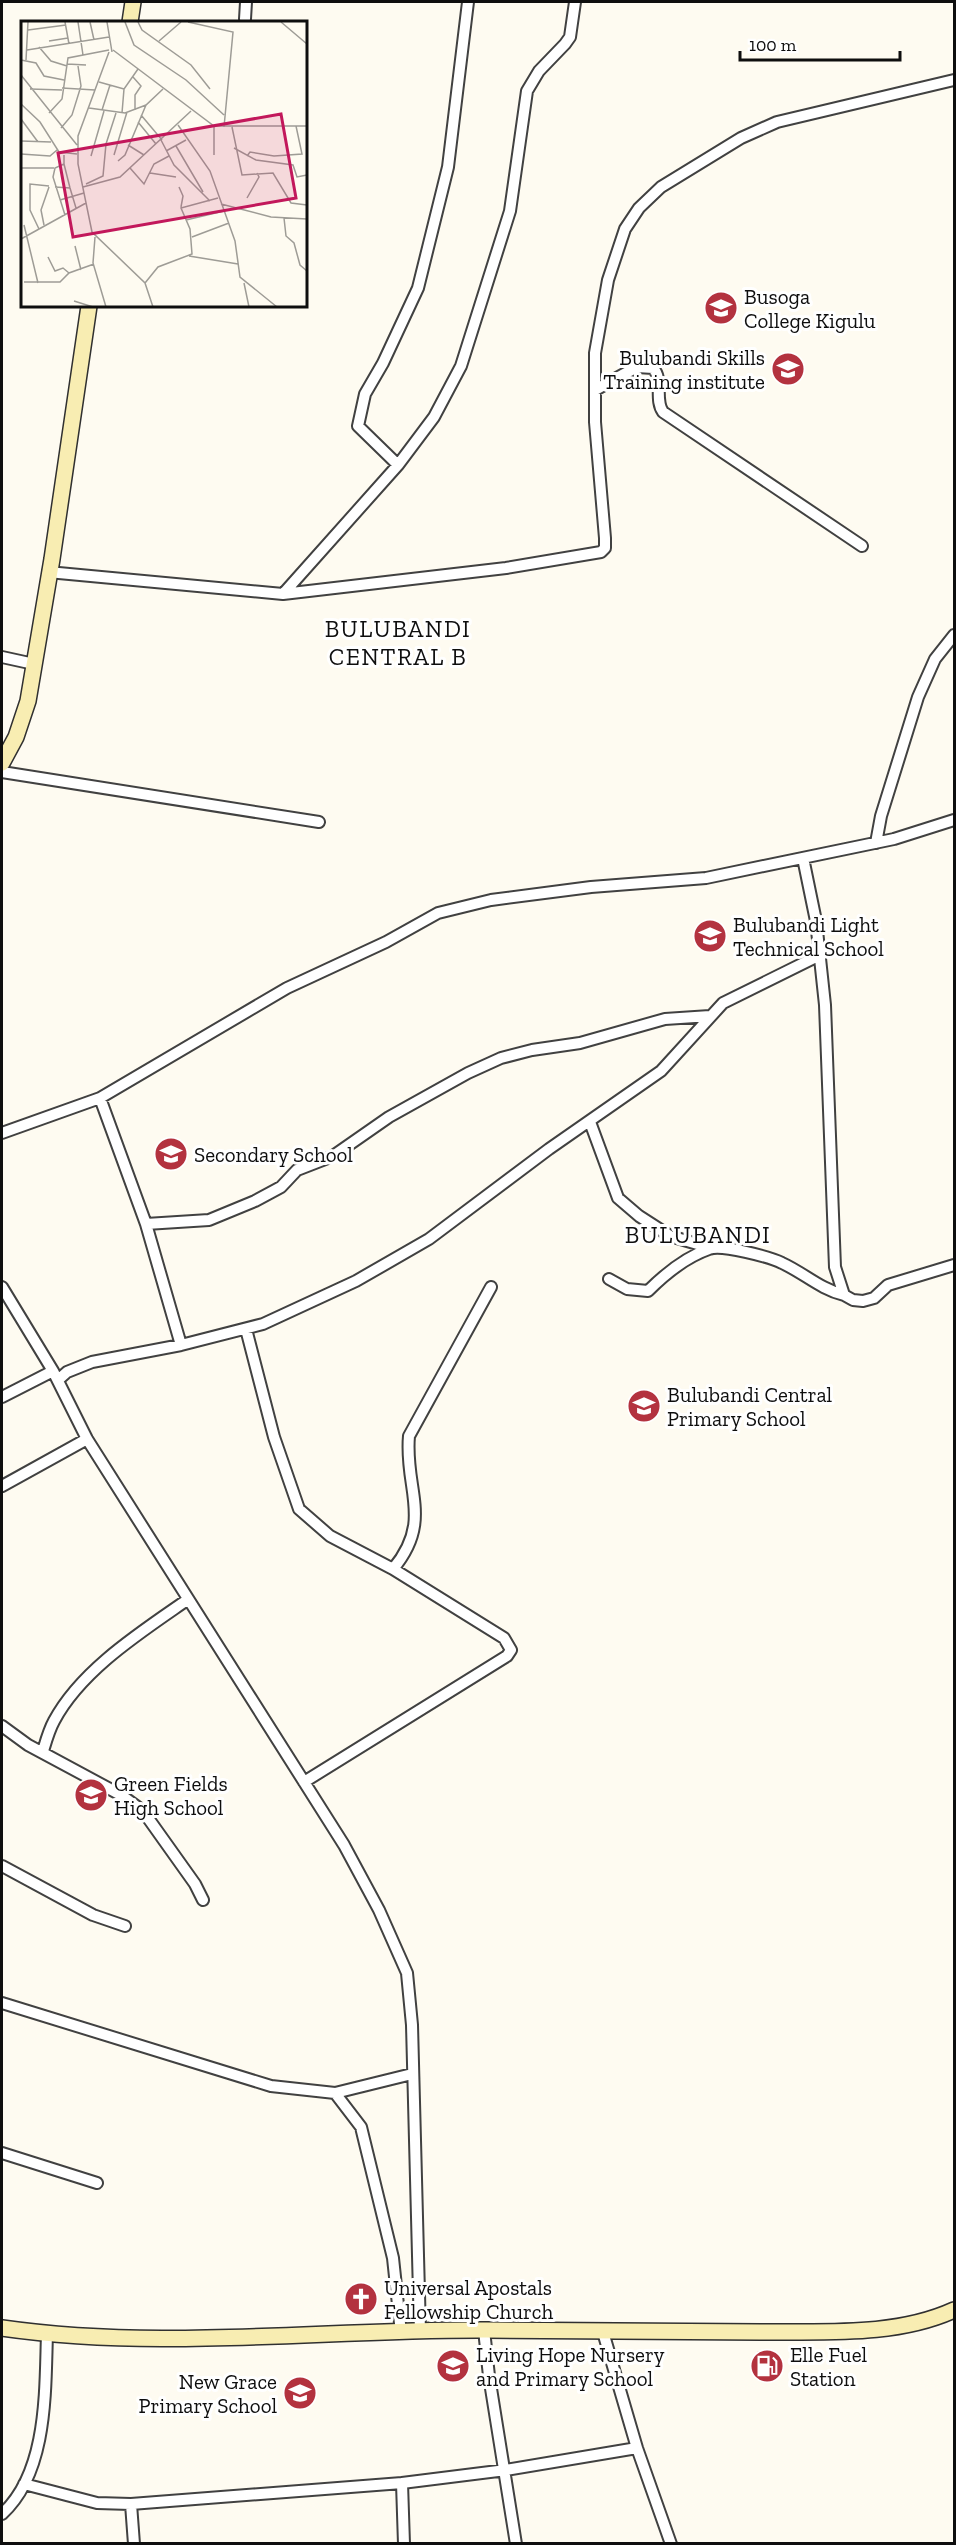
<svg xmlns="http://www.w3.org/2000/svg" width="956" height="2545" font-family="'Zilla Slab',serif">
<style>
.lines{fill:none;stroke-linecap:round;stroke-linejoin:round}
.street-casing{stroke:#414141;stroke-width:14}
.secondary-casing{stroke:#303030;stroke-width:18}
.street{stroke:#fff;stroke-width:10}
.secondary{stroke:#f8edb2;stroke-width:15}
.labels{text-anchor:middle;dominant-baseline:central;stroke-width:6;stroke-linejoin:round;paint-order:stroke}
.poi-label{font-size:21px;fill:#0e0e0e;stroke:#fff;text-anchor:start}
.quarter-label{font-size:24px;letter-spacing:1.5px;fill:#0e0e0e;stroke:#fff}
.inset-road{fill:none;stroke:#9e9c96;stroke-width:1.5}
.view{fill:#c2185b;fill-opacity:0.15;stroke:#c2185b;stroke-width:3}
.inset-edge{fill:none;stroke:#0e0e0e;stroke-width:3}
</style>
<rect width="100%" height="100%" fill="#fefbf1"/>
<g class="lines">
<defs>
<path id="street" d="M245,19L246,2
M595,390L637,367L653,368C664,380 654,400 663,412L862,546
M398,465L358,426L365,394L383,363L418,288L448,167L468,2
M48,572L283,594L506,568L601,552L605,548V538L595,422V353L608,280L625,229L639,208L661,187L741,138L777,122L954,80
M283,594L398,465L434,417L461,366L510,211L527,91L539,71L565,44L570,37L575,2
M2,657L34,664
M2,772L319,822
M876,843L881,816L918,697L935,659L954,635
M803,858L816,921L825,1005L835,1267L844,1295L853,1300L863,1301L874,1298L888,1285L954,1265
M100,1098L146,1224L181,1345
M590,1122L618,1198L639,1216L670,1236L711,1248
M2,1133L100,1098L287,988L386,942L438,913L491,900L591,887L706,878L894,839L954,820
M146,1224L209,1220L255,1201L281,1187L297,1170L333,1156L389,1117L468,1073L501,1058L532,1050L580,1043L665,1019L710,1016
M609,1279L627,1289L648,1291C665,1274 686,1257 709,1249C721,1244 770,1257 782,1263C804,1273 820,1289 844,1295
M2,1287L53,1371L87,1439L344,1845L379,1910L407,1973L412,2025L420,2332
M246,1329L274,1437L299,1509L330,1536L393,1569L504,1638L511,1650L507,1656L304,1782
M58,1380L67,1372L92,1362L181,1345L263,1324L356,1281L429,1239L549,1149L661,1071L723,1003L820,955
M2,1397L53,1371
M2,1486L87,1439
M393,1569C434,1520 404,1489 409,1436L491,1287
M2,1726L28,1745L121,1795L143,1811L195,1884L203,1900
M43,1751C46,1741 49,1730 54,1721C81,1670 141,1632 187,1600
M2,1866L93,1915L125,1926
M2,2003L271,2086L335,2093L361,2127L393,2258L401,2333
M335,2093L412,2074
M2,2153L97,2183
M484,2330L489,2376L516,2544
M603,2332L637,2448L671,2544
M24,2484L97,2503L131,2504L134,2544
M131,2504L402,2483
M2,2514C48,2472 45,2391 47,2334
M404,2544L402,2483L506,2470L637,2448"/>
<path id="secondary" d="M130,22L133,2
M2,763L16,737L28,701L52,559L89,306
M2,2328C162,2351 325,2329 486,2330C578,2330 669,2332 760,2332C824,2331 895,2337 954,2310"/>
</defs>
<!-- street casing -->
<use href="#street" class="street-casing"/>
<!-- secondary casing -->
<use href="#secondary" class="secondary-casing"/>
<!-- street -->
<use href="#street" class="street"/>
<!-- secondary -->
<use href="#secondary" class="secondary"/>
</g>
<!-- icons -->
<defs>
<symbol id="school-disc" viewBox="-11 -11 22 22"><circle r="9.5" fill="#b3323f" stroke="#fff"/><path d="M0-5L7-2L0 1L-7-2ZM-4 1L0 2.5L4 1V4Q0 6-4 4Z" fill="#fff"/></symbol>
<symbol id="university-disc" viewBox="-11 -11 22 22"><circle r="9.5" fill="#b3323f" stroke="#fff"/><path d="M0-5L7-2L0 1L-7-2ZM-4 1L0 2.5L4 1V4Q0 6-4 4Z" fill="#fff"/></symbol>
<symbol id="church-disc" viewBox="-11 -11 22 22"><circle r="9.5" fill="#b3323f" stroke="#fff"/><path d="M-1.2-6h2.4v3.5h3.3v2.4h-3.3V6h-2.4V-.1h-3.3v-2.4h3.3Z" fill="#fff"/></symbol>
<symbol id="fuel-disc" viewBox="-11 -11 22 22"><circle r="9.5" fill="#b3323f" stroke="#fff"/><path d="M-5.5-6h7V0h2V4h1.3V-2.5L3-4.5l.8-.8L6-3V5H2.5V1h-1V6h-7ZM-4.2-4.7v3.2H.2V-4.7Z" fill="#fff"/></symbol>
</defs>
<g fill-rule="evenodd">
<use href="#school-disc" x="702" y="289" width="38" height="38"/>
<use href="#university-disc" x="769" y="350" width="38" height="38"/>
<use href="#school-disc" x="691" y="917" width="38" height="38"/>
<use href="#school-disc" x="152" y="1135" width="38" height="38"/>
<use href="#school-disc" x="625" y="1387" width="38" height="38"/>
<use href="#school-disc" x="72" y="1776" width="38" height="38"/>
<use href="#church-disc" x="342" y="2280" width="38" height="38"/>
<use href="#school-disc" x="434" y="2347" width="38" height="38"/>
<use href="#fuel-disc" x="748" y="2347" width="38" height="38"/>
<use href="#school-disc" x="281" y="2374" width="38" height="38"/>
</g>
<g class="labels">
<!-- poi labels -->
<g class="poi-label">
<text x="744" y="296">Busoga<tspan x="744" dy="24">College Kigulu</tspan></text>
<text x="765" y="357" text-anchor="end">Bulubandi Skills<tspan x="765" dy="24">Training institute</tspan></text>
<text x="733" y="924">Bulubandi Light<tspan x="733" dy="24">Technical School</tspan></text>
<text x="194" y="1154">Secondary School</text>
<text x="667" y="1394">Bulubandi Central<tspan x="667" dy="24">Primary School</tspan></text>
<text x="114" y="1783">Green Fields<tspan x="114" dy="24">High School</tspan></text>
<text x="384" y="2287">Universal Apostals<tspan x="384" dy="24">Fellowship Church</tspan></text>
<text x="476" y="2354">Living Hope Nursery<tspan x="476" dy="24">and Primary School</tspan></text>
<text x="790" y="2354">Elle Fuel<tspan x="790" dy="24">Station</tspan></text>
<text x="277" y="2381" text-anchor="end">New Grace<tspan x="277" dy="24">Primary School</tspan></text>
</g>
<!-- quarter labels -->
<g class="quarter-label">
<text x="398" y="628">BULUBANDI<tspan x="398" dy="28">CENTRAL B</tspan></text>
<text x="698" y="1234">BULUBANDI</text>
</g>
</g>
<!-- overview -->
<g transform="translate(21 21)">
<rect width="286" height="286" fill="#fefbf1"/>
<path class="inset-road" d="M44,1L48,23M57,1L62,34M69,1L73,19M86,1L91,31M104,1L113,24L165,59L203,94M117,1L121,9L170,44L189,68M167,1L212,11L203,106M260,1L286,23M7,9L45,4M28,20L47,17M138,20L160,1M18,26L30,40L46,45M6,29L88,16M92,29L193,105H286M88,31L57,115V143L71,211L124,262L132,286M0,39L15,42L23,55L43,59M5,39L7,1M46,43L65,44M0,54L56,124M112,56L120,65L114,74V89M78,61L103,68M41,67L74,69M9,68L41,69M0,83L19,101L38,131L56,133M68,87L104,92L125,84L142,68M81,89L89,64M28,92L41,78L47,37L88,29M101,92L103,68L117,48M120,94L141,119M0,98L17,121M117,101L135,123M157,104L189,150L214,220L219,256L256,286M193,105V134M211,106L221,154L252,152L270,182L286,184M40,107L51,94L60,65L57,45M140,119L153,144L189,180M0,120L30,121M107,124L123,134M155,125L182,171M213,127L235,139L272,144L276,156L286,154M145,130L165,119M0,133L29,135L36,129M43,134V143L34,147L32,156L44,194M93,134L106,91M70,135L83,90M226,135L229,131L253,135L281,133L275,105M97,140L104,134L125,84M43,143L49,167M0,147H33M109,147L123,163L133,143L148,135M129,152L155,156M65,163L82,155L85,123L95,92M34,166L49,167L55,187M62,166L99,156L170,90M158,166L162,175L160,186M226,177L238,156L236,152M39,179L63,172M200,183L250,196L286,198M263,197L265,215L273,222L279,244L286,250M165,199L203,190M3,204L17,262M23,204L20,189L28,166M18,208L9,189V163L28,165M74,216L72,242L85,286M171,216L208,202M0,218L65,182M54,225L60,249M168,235L217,243M27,236L34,250L42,247L48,252M3,261H39L48,252L73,243M124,262L137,246L171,233L169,208L160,187L197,177M223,262L228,286M53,280L72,286"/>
<path class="view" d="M260,93L275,177L52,216L37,132Z"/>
<rect width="286" height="286" class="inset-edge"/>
</g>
<!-- border -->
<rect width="956" height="2545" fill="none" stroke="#0e0e0e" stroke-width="6"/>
<!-- scale -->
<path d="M740 51v9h160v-9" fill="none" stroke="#0e0e0e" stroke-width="3"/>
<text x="749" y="51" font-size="18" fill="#0e0e0e" stroke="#ffffff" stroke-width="4.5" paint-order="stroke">100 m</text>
</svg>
